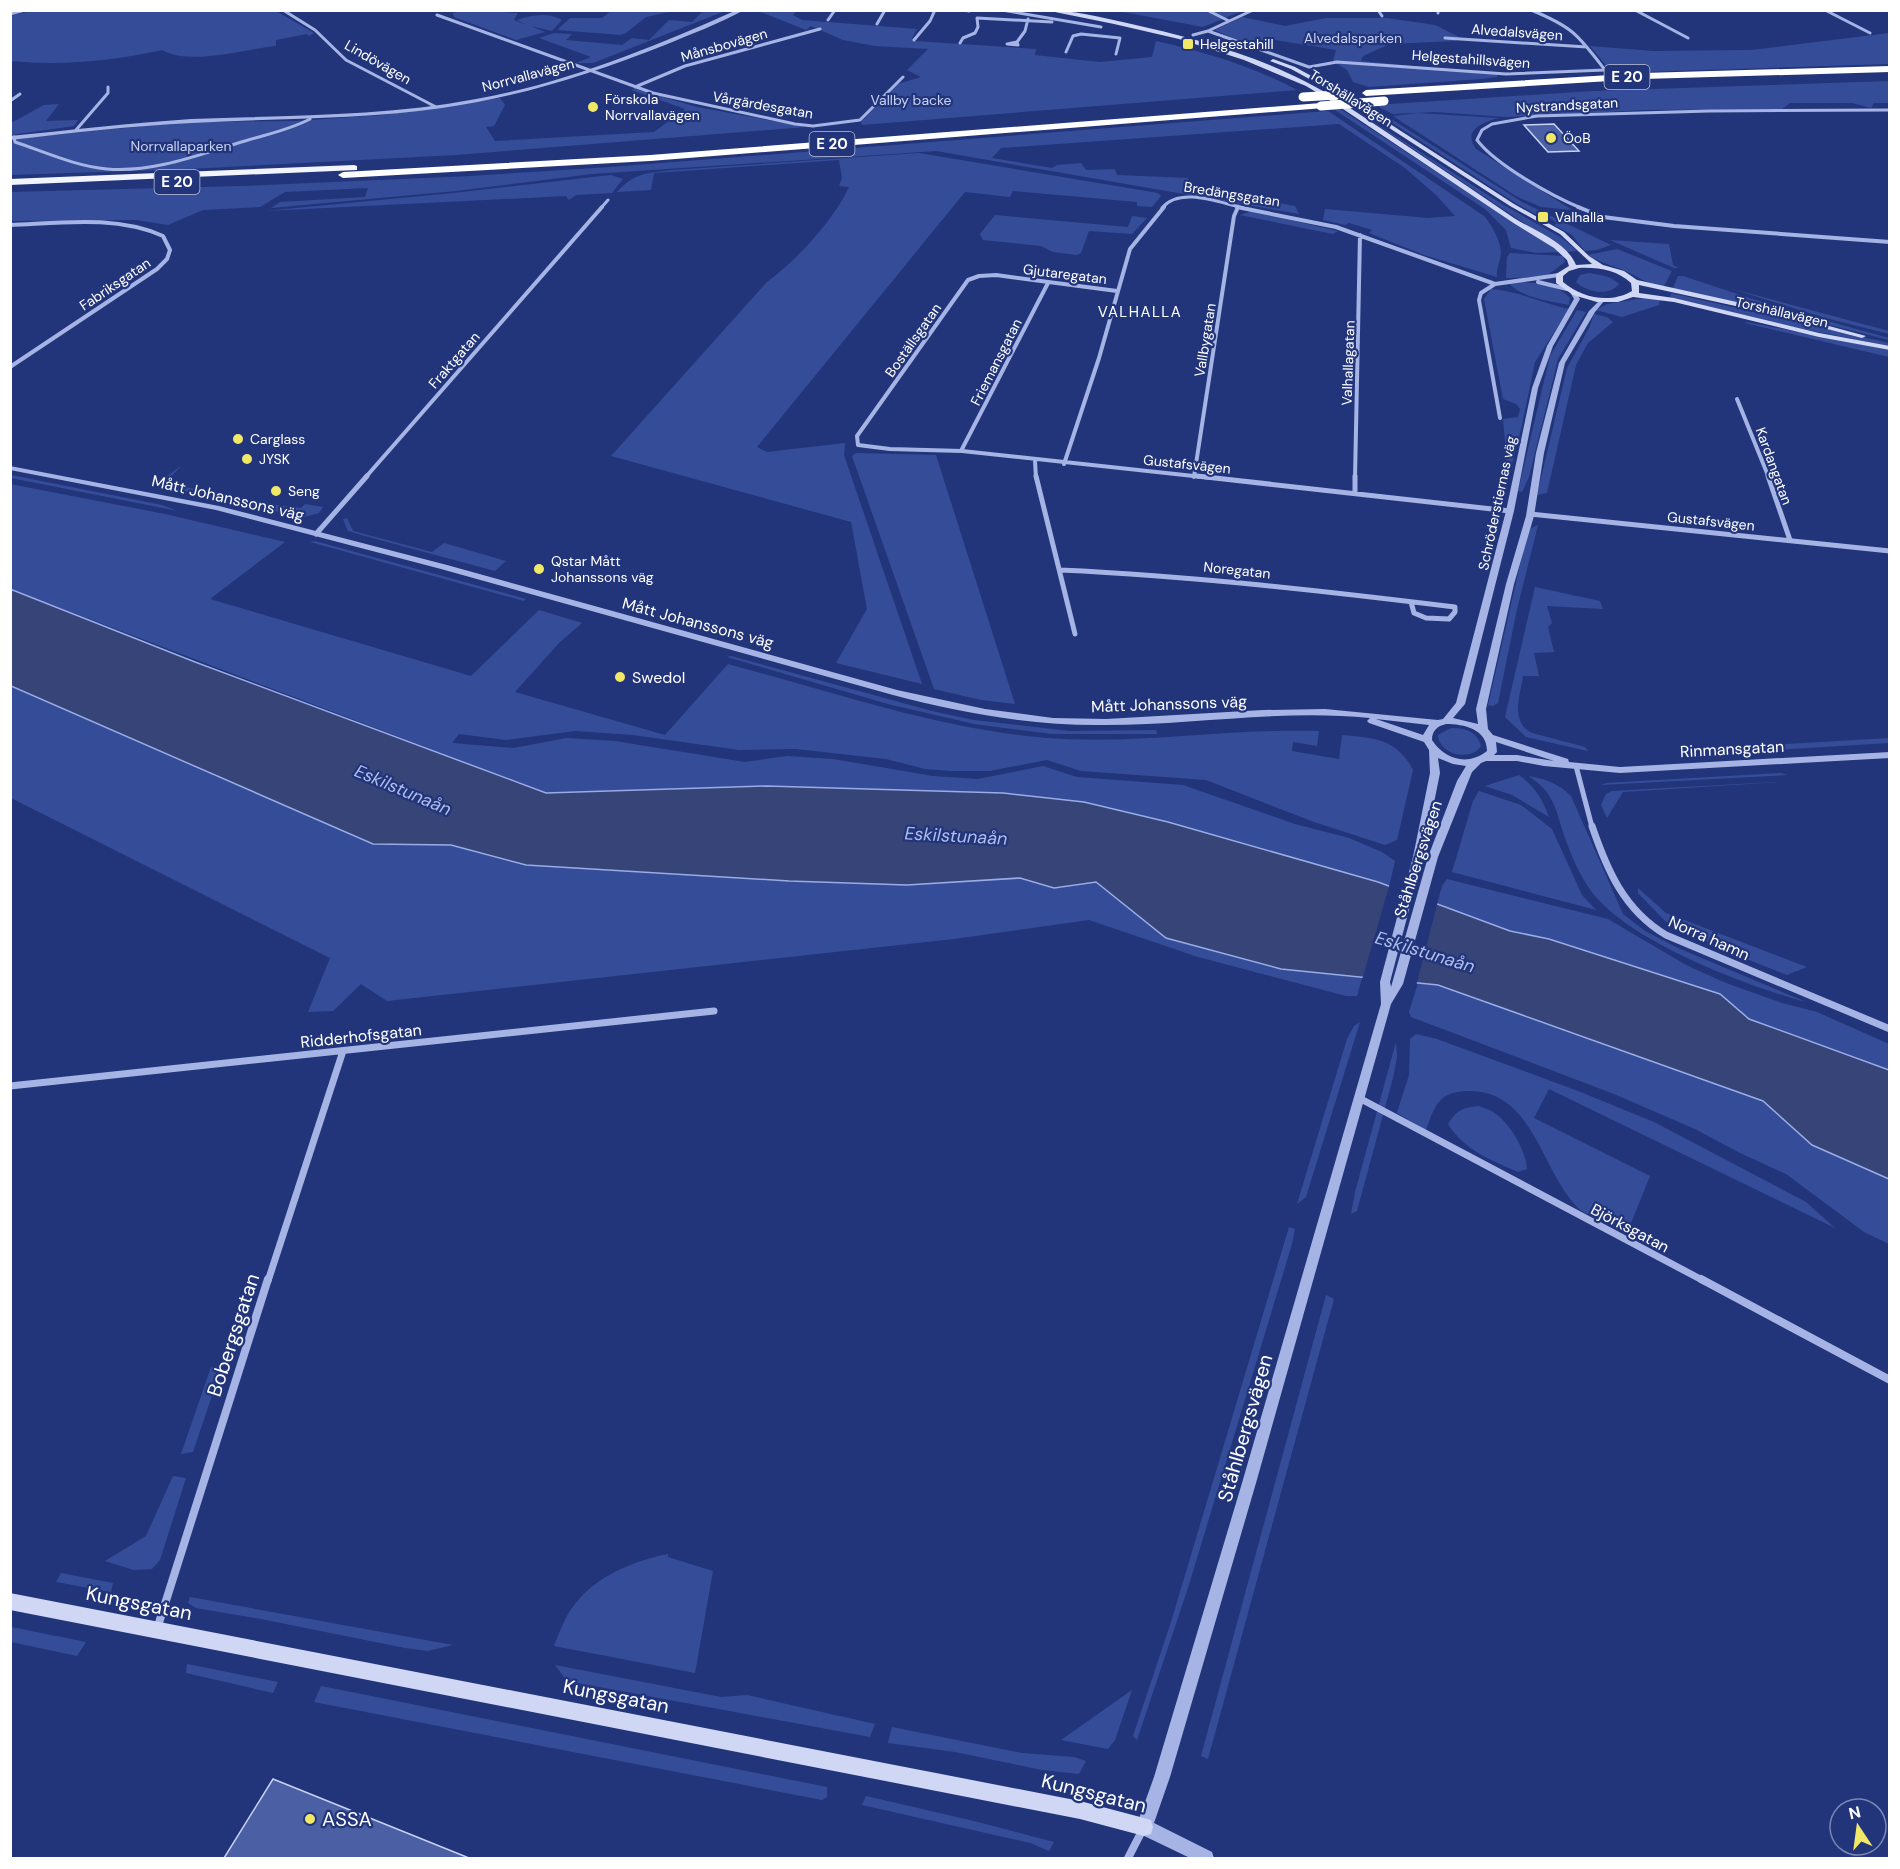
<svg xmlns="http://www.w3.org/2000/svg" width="1900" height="1869" font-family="'DM Sans',sans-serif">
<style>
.green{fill:#354d99}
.water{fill:#364478;stroke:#99ace6;stroke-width:1.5}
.pier{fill:#22357b}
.building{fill:#4b5fa4;stroke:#c8d2f4;stroke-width:1.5}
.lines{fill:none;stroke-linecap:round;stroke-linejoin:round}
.minor-far4{stroke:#a5b4e5;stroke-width:3}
.minor-far3{stroke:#a5b4e5;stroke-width:4}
.minor-far2{stroke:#a5b4e5;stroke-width:5}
.minor-far1{stroke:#a5b4e5;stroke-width:7}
.minor{stroke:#a5b4e5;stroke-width:8}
.tertiary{fill:#a5b4e5;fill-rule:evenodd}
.secondary{fill:#cfd7f5;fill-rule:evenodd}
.trunk{fill:#f2f4fe;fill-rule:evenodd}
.motorway{fill:#fff;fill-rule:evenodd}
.motorway-bridge{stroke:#fff;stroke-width:9}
.poi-dot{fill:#f1e868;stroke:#22357b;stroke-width:2}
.labels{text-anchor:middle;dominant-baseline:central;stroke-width:4.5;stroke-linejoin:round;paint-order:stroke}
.far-street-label{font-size:14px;fill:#fff;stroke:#22357b}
.far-park-label{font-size:14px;fill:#c8d2f4;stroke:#22357b}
.far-poi-label{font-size:14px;fill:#fff;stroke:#22357b;text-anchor:start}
.shield{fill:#22357b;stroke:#bdc2d7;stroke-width:1.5}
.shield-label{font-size:15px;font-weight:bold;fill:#fff}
.far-neighbourhood-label{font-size:15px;letter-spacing:1.5px;fill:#fff;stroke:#22357b}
.street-label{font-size:16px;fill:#fff;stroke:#22357b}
.poi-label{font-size:16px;fill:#fff;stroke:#22357b;text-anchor:start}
.water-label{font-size:18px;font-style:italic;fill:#b0beed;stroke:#22357b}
.near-street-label{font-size:20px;fill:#fff;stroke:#22357b}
.near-poi-label{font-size:20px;fill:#fff;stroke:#22357b;text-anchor:start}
</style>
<rect width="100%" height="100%" fill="#22357b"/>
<!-- green -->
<path class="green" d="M31,11H276L314,33L309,36L307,34L276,40V46C245,49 189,66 162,50C111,61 62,66 11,61V16Z
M481,11L518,13L514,20L526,25L517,20C531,15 549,12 562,20L552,31L531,26L545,32L516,40L454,17L453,13L462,11Z
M611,11V10L673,11L646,17L626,33L621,35L557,30L570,18H602Z
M703,11H725L593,63H576L591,57L539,38L554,33L572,34L566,40L622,45L632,38L649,40L669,20L692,22Z
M758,11H796L793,15L802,20L917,29L912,38L915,41L1036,49L1035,55L1100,62L1152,57L1156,41C1205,52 1252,66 1297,90L862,125L861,122L898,84L921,77L907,70L928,49L875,46L843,40L811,26L806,30Z
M1118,11H1242L1203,27Z
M1242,17L1285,26L1326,18H1387L1435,25L1461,38L1455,41L1390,44L1363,56L1361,61L1498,74L1497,77L1482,79L1369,87L1353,82L1347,70L1333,61L1336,50L1275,40L1244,44L1215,30Z
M1889,33V64L1612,73L1590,46L1653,51L1752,50Z
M1890,81L1889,103H1874L1871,108L1852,103H1790L1782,109L1646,110L1506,117L1435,112L1393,114L1375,105L1593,91Z
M635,89L697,107L806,127L456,155L188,169L11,175L10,139L188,122L296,121L383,115L500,98L505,105L494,126L486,127L495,141L654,132L685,109L631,90Z
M59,104L46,121L78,120L74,126L11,135V123L44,105Z
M1365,105H1369L1522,202L1611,245L1597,250L1585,251L1572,235L1554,225L1557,223L1543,214L1537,215L1517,204Z
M1337,107L1560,252L1536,253L1511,248L1506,230L1485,209L1332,108Z
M1355,110L1502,204L1562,238L1577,251L1567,252Z
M1328,111L1484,216C1492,225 1500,240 1501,252C1501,260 1496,268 1497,277L1424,255L1369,233L1372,230L1349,223L1345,225L1323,220L1325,209L1428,218L1455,216L1436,195L1405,168L1339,124L1001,148L992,158L1052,168L1057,165L1081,163L1086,170L1115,169L1117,175L1188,178L1191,186L1295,206L1299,214L936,151L592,174L456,191L271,208L280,202L365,197L368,188L285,192L260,207L203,210L168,225L136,220L11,221L10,192L242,186L470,176L610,167Z
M1418,113L1499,118C1483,122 1462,130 1476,149L1572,210L1541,207L1516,196L1393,116Z
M919,153L1158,193L1161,196L1152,207L1137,206V202L1013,191L1010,197L965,192L757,447L767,452L845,443L844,455L922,684L836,663L867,609L851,522L611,456L767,282C796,261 834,220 849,187L839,186L842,178L839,160L654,173L651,190L617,192C634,173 647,173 673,170Z
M611,175L623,179L612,193L576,195L569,200L566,196L265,211L453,193Z
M1252,211L1338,231L1333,234L1240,215Z
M995,215L1128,227L1132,216L1147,218L1132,234L1089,231L1081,253L1077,255L1053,252L1041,246L983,240L980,234Z
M1610,240L1669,244L1673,265L1679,268H1674Z
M1617,249L1672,271L1663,288C1648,284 1637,276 1623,270C1611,265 1599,262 1588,255Z
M1510,253L1563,256L1565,262L1545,277L1506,278L1507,257Z
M1589,273C1601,275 1611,276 1619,284C1609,297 1586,292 1576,282L1580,275Z
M1678,276H1683L1780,308L1889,338V340L1743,303L1672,290Z
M1508,282C1528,282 1556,282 1570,298L1569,305C1551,301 1520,298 1508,282Z
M1729,288L1889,331V334L1822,317Z
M1491,289C1518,291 1542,303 1569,309L1535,362L1522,425L1506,487V452L1503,419L1518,417L1520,409L1516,404L1503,399L1484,299Z
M1671,293L1889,343V346L1788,326L1670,297Z
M1644,298L1660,299L1659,305L1622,317L1596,310L1607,304Z
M1577,310L1586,312L1558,359L1529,477L1522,492L1518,491L1550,356Z
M1594,314L1607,317L1613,322L1588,343L1576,365L1547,493L1537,495L1567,368L1589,328Z
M1746,322L1889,349V357L1745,323Z
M856,453L936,455L1015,704L981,700L934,689L852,456Z
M181,466L166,482L243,501L301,508L305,504L323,507L319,513L304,517L255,507L237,500L153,486Z
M11,475L162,505L178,511L11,478Z
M10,484L165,514L285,542L210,599L471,676L539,610L582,623L559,643L515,692L665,735L728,664C833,692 938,729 1047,738C1138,745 1228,728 1319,731L1317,746L1293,742L1292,751L1339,759L1342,735C1375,738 1397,739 1413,770L1397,840L1385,845L1314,822L1206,780L1081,771L1047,760L990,771H951L925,769L886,759L796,749L739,750L633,735L575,731L506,740L459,734L452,743L514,748L566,738L615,741L745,762L787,756L833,759L933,776L978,779L1043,766L1077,777L1183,785L1295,824L1349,838L1382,852L1395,861L1389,887L1168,822L1084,802L766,786L546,793L11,589Z
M347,518L353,531L432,552L444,543L506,561L495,571L365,536L348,531L343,519Z
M1538,525L1517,609L1498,703L1493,706L1488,705L1528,530Z
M315,541L526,599L524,601L310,542Z
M1535,587L1600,601L1603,609L1547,606L1552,623L1548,627L1554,652L1534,653L1539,676H1523C1520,696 1510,722 1532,733L1585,747L1588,751L1526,737L1505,717Z
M731,656L932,711L974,720L1069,731L1156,730L1157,734H1052L974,724L888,704L727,657Z
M10,686L373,844L451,845L526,865L789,881L907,885L1020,878L1054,888L1097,882L1166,938L1281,969L1362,978L1357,996H1346L1198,957L1089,920L954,939L387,1001L361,984L333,1011L308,1012L330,958L11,798Z
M1451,728C1465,728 1477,731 1481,746C1471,762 1439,755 1438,735Z
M1889,738V743L1758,751L1753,746Z
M1780,773L1788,775L1601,785L1606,783Z
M1519,775C1535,787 1542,798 1549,817L1512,795L1485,786Z
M1529,776C1546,779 1559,784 1571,796L1623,914L1645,931L1678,948L1806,1002C1746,986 1628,941 1591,891C1580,876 1571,855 1565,838C1559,822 1557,805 1546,791C1541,785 1534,780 1529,776Z
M1794,781L1623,792L1607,818L1601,805L1606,794L1612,791Z
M1479,791L1521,805L1552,829L1582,895L1596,910L1452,872L1473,801Z
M1447,879L1608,919L1686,965L1726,983L1782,1003L1817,1012L1889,1044V1070L1749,1019L1720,994L1549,939L1510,931L1437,904L1442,886Z
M1638,888L1666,913L1807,967L1787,975L1724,950L1665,921L1638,893Z
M1418,983L1438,985L1763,1101L1812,1145L1889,1179V1244L1864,1232L1786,1174L1740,1153L1695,1129L1614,1094L1411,1017L1409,1012Z
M1360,1022L1306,1197L1297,1204L1347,1039L1354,1026Z
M1416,1034L1437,1039L1578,1091L1654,1122L1806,1202L1835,1228L1549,1089L1534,1118L1650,1176L1629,1228C1616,1223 1586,1216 1578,1208C1541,1171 1533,1090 1469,1091C1439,1091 1435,1105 1426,1130L1397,1113L1409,1075L1410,1039Z
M1396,1042L1397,1057L1393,1078L1357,1211L1351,1214L1355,1192Z
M1478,1106C1484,1108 1491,1110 1496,1114C1511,1125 1526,1151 1527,1169L1518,1172C1491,1160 1464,1150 1448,1124C1457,1110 1462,1108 1478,1106Z
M1289,1227L1295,1229L1292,1244L1188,1588L1137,1740L1133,1736L1171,1622Z
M1326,1295L1334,1299L1208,1759L1201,1756Z
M222,1366L193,1452L181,1454L211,1367Z
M173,1476L186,1478L160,1560L152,1569L134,1570L105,1561L146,1536Z
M668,1554V1557L713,1571L695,1673L554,1646C558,1636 562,1625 567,1616C588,1579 629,1562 668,1554Z
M61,1573L113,1583L111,1592L56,1582Z
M190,1597L453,1645L428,1651L405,1648L261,1619L196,1608L188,1603Z
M10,1627H11L86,1642L77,1656L11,1642Z
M187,1664L278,1682L273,1693L186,1673Z
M555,1665L721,1697L747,1695L875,1724L870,1737L567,1681Z
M321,1686L827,1787V1797L822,1800L314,1702Z
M1132,1690L1115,1740L1108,1749L1061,1740Z
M892,1727L1022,1753L1074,1757L1086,1761L1079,1774L1042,1770L955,1752L888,1743Z
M866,1796L974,1821L1054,1842L1049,1851L1030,1843L862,1805Z"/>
<!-- water -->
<path class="water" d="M10,589L195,662L546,793L766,786L1003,793L1084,802L1168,822L1378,882L1510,931L1549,939L1720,994L1749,1019L1889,1070V1179L1812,1145L1763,1101L1438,985L1281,969L1166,938L1096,882L1054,888L1020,878L907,885L789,881L526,865L451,845L373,844L11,686Z"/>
<!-- pier -->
<path class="pier" d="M1390,883L1438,901L1416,986L1362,980Z"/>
<!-- building -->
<path class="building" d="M1554,124L1579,151L1548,152L1524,125Z
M273,1779L469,1858H224Z"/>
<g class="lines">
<!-- minor-far4 -->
<path class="minor-far4" d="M283,10L315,30L346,60L436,107
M963,10L969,11
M1002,10L1101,27
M1207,10L1229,21
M1378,10L1382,16
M1438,10V13
M1635,10L1688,38
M1825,10L1870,33
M10,14L25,10
M437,15L653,93L795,124L813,126L860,120L903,77
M828,20L835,10
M877,24L885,10
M1208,31L1309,67L1337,62L1506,74L1605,70C1578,35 1573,27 1531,10
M1193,35L1208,31L1253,10
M1445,38L1587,47
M914,40L930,21L935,10
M1017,42L1018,45L1007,44Z
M1017,42L1025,31L1028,19
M960,43L963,38L975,33L978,27L977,18L1052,22
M1066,52L1073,36L1081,34L1120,38L1116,54
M635,87L685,66L820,29
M10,101L20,94
M76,130L108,93V87
M14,137L15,142C45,152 75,166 107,169C154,173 201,154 245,141C268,134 289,130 310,119
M601,208L608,200
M1162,208C1180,186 1220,203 1244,208
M1237,208L1238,206
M1581,208C1552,196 1496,165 1477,140L1482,130L1492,124L1537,116L1709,111L1890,110"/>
<!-- minor-far3 -->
<path class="minor-far3" d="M1237,207L1336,227L1495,284L1559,275
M1578,207L1603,217L1674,226L1890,242
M10,225C60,223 116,215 163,236L170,250L167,259L157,269L10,367
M1538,282L1567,289
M1495,284L1481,293L1479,300L1500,418
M1117,291L996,275L979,276L968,280L857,436L858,445L890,449L962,451L1212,478
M1737,399L1769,478
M961,451L1048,283
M1035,461L1036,478
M1064,464L1099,358L1130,249L1164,207
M1194,477L1234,216L1238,207
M365,478L602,207
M1355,478L1360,235"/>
<!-- minor-far2 -->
<path class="minor-far2" d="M1036,476L1075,634
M1197,476L1510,511
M1768,476L1790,540
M1355,492V476
M1530,514L1890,551
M316,534L367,476
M1060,570C1192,576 1324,591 1455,607V612L1449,619L1426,618L1414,613L1411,602
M1576,766L1592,827"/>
<!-- minor-far1 -->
<path class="minor-far1" d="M1592,826C1607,870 1624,910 1666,935L1890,1029
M10,1086L714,1011
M1359,1098L1704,1281
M268,1281L343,1051"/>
<!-- minor -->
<path class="minor" d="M1701,1279L1890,1380
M157,1629L268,1279
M1128,1858L1143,1829"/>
<!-- tertiary -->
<path class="tertiary" d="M737,10H744C719,24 691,34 665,45C592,74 519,97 442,108C359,120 275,118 192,123C131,126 71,133 10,140V136C71,130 131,123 191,119C286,115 382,117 476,99C567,83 653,47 737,10Z
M1573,290L1575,291L1580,299L1553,346L1538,388L1514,511L1465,704L1453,718L1478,724L1476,709L1506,584L1526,516L1536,453L1559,363L1589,311L1602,298L1605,300L1595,312L1565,363L1544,453L1534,516L1514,584L1486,709L1488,729L1493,735L1568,759L1569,762L1620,767L1890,752V758L1620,773L1544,766L1517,761H1486L1481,763L1472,772L1438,857L1403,984L1391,1004L1256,1483L1170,1777L1154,1823L1212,1852L1214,1858H1190L1138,1833L1136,1827L1154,1777L1242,1483L1381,1004L1380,982L1413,857L1430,773L1429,750L1424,742L1369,723L1367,721L1370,718C1282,709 1194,725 1105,725C1033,726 962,713 893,695L441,569L216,510L10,470V466L219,506L447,565L897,690L985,709L1053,718L1106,719L1263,710L1325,709L1438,720L1443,719L1456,703L1506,511L1532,388L1547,346L1574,299L1570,292ZM1376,719L1429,725L1423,735ZM1446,724C1464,724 1487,729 1487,751C1468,766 1445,760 1432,740C1432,731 1437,726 1446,724ZM1496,742L1554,761L1517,755H1494L1497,752ZM1438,758L1453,764L1466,766L1457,781L1428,857L1391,987L1390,982L1423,857L1440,773Z"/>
<!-- secondary -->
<path class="secondary" d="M1045,10C1072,10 1100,17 1127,23C1200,39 1275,60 1338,100C1397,139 1456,178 1514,218C1534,231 1566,241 1576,265L1592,264L1560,234L1510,206L1335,93L1291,69L1270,61L1273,59L1295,67L1339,91L1514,204L1564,232L1589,256L1603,265L1624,271L1637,280L1755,306L1866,336L1862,338L1754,310L1639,285V293L1674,298L1819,333L1890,346V350L1819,337L1674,302L1633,297L1618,302H1597L1573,295L1556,283V274L1569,266L1567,260L1554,248L1515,224L1334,103L1306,86L1244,60L1179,39L1114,24ZM1579,268C1598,267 1617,270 1631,283L1632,291C1610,304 1582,298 1563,282V276L1569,271Z
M10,1593L1080,1801L1144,1818L1151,1820L1153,1827L1151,1834L1144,1836L1080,1819L10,1610Z"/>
<!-- trunk -->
<path class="trunk" d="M354,165L357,166V170L10,185V179Z"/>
<!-- motorway -->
<path class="motorway" d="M1890,66V72L1643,79L1366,96L1362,93L1366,90L1643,73Z
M1321,103L1324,104V108L650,161L343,178L338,175L343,172L650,155Z"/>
<!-- motorway-bridge -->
<path class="motorway-bridge" d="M1303,97L1337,95
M1321,106L1384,101"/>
</g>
<!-- markers -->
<g class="poi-dot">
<rect x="1182" y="38" width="12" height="12" rx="3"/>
<circle cx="593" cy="107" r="6"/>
<circle cx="1551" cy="138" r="6"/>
<rect x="1537" y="211" width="12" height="12" rx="3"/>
<circle cx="238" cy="439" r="6"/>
<circle cx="247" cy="459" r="6"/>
<circle cx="276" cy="491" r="6"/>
<circle cx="539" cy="569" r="6"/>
<circle cx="620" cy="677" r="6"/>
<circle cx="310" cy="1819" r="6"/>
</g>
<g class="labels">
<!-- far-street labels -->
<g class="far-street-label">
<text transform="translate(1517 32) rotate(4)">Alvedalsvägen</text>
<text transform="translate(724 45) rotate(-16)">Månsbovägen</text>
<text transform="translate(1471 59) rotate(4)">Helgestahillsvägen</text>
<text transform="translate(378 62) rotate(30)">Lindövägen</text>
<text transform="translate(528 75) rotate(-15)">Norrvallavägen</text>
<text transform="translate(1351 98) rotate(32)">Torshällavägen</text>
<text transform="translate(763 105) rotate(10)">Vårgärdesgatan</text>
<text transform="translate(1567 105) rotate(-3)">Nystrandsgatan</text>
<text transform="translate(1232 194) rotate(9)">Bredängsgatan</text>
<text transform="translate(1065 274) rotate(7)">Gjutaregatan</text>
<text transform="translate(115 284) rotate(-34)">Fabriksgatan</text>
<text transform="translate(1782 312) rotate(13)">Torshällavägen</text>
<text transform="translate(913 340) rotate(-55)">Boställsgatan</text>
<text transform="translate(1205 340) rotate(-81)">Vallbygatan</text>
<text transform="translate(454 360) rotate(-49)">Fraktgatan</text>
<text transform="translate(996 362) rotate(-63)">Friemansgatan</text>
<text transform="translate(1348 363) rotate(-88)">Valhallagatan</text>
<text transform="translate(1187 464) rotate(6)">Gustafsvägen</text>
<text transform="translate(1774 466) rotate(70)">Kardangatan</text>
<text transform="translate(1497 503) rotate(-78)">Schröderstiernas väg</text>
<text transform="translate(1711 521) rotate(6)">Gustafsvägen</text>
<text transform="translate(1237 570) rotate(6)">Noregatan</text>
</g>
<!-- far-park labels -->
<g class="far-park-label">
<text x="1353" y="38">Alvedalsparken</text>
<text x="911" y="100">Vallby backe</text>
<text x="181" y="146">Norrvallaparken</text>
</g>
<!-- far-poi labels -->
<g class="far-poi-label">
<text x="1200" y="44">Helgestahill</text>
<text x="605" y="99">Förskola<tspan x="605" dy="16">Norrvallavägen</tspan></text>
<text x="1563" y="138">ÖoB</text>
<text x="1555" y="217">Valhalla</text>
<text x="250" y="439">Carglass</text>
<text x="259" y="459">JYSK</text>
<text x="288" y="491">Seng</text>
<text x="551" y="561">Qstar Mått<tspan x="551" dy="16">Johanssons väg</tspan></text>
</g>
<!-- shield labels -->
<g class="shield">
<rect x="1604.5" y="65" width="45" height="24" rx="4.5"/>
<rect x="809.5" y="132" width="45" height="24" rx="4.5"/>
<rect x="154.5" y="170" width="45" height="24" rx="4.5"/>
</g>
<g class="shield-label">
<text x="1627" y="77">E 20</text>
<text x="832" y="144">E 20</text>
<text x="177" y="182">E 20</text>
</g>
<!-- far-neighbourhood labels -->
<g class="far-neighbourhood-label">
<text x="1140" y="312">VALHALLA</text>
</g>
<!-- street labels -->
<g class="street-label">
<text transform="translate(228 498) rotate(13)">Mått Johanssons väg</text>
<text transform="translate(698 623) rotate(15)">Mått Johanssons väg</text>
<text transform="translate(1169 704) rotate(-2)">Mått Johanssons väg</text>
<text transform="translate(1732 749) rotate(-3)">Rinmansgatan</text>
<text transform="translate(1418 859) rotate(-72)">Ståhlbergsvägen</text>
<text transform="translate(1709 938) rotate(24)">Norra hamn</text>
<text transform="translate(361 1036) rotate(-6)">Ridderhofsgatan</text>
<text transform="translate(1630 1228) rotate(28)">Björksgatan</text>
</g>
<!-- poi labels -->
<g class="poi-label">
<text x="632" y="677">Swedol</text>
</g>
<!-- water labels -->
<g class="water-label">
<text transform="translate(403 790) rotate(23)">Eskilstunaån</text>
<text transform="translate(956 836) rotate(3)">Eskilstunaån</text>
<text transform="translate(1425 952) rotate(17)">Eskilstunaån</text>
</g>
<!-- near-street labels -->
<g class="near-street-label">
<text transform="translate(233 1335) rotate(-72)">Bobergsgatan</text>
<text transform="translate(1245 1428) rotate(-74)">Ståhlbergsvägen</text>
<text transform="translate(139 1603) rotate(11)">Kungsgatan</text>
<text transform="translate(616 1696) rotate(11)">Kungsgatan</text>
<text transform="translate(1094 1793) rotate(14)">Kungsgatan</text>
</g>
<!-- near-poi labels -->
<g class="near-poi-label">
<text x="322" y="1819">ASSA</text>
</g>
</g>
<!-- border -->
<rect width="1900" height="1869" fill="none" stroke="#ffffff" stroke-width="24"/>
<!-- north arrow -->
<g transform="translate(1858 1827) rotate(347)"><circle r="28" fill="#22357b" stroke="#7a86b0" stroke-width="1.5"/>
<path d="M0-4.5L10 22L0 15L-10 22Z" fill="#f1e868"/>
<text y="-9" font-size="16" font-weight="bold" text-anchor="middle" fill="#ffffff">N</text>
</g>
</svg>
